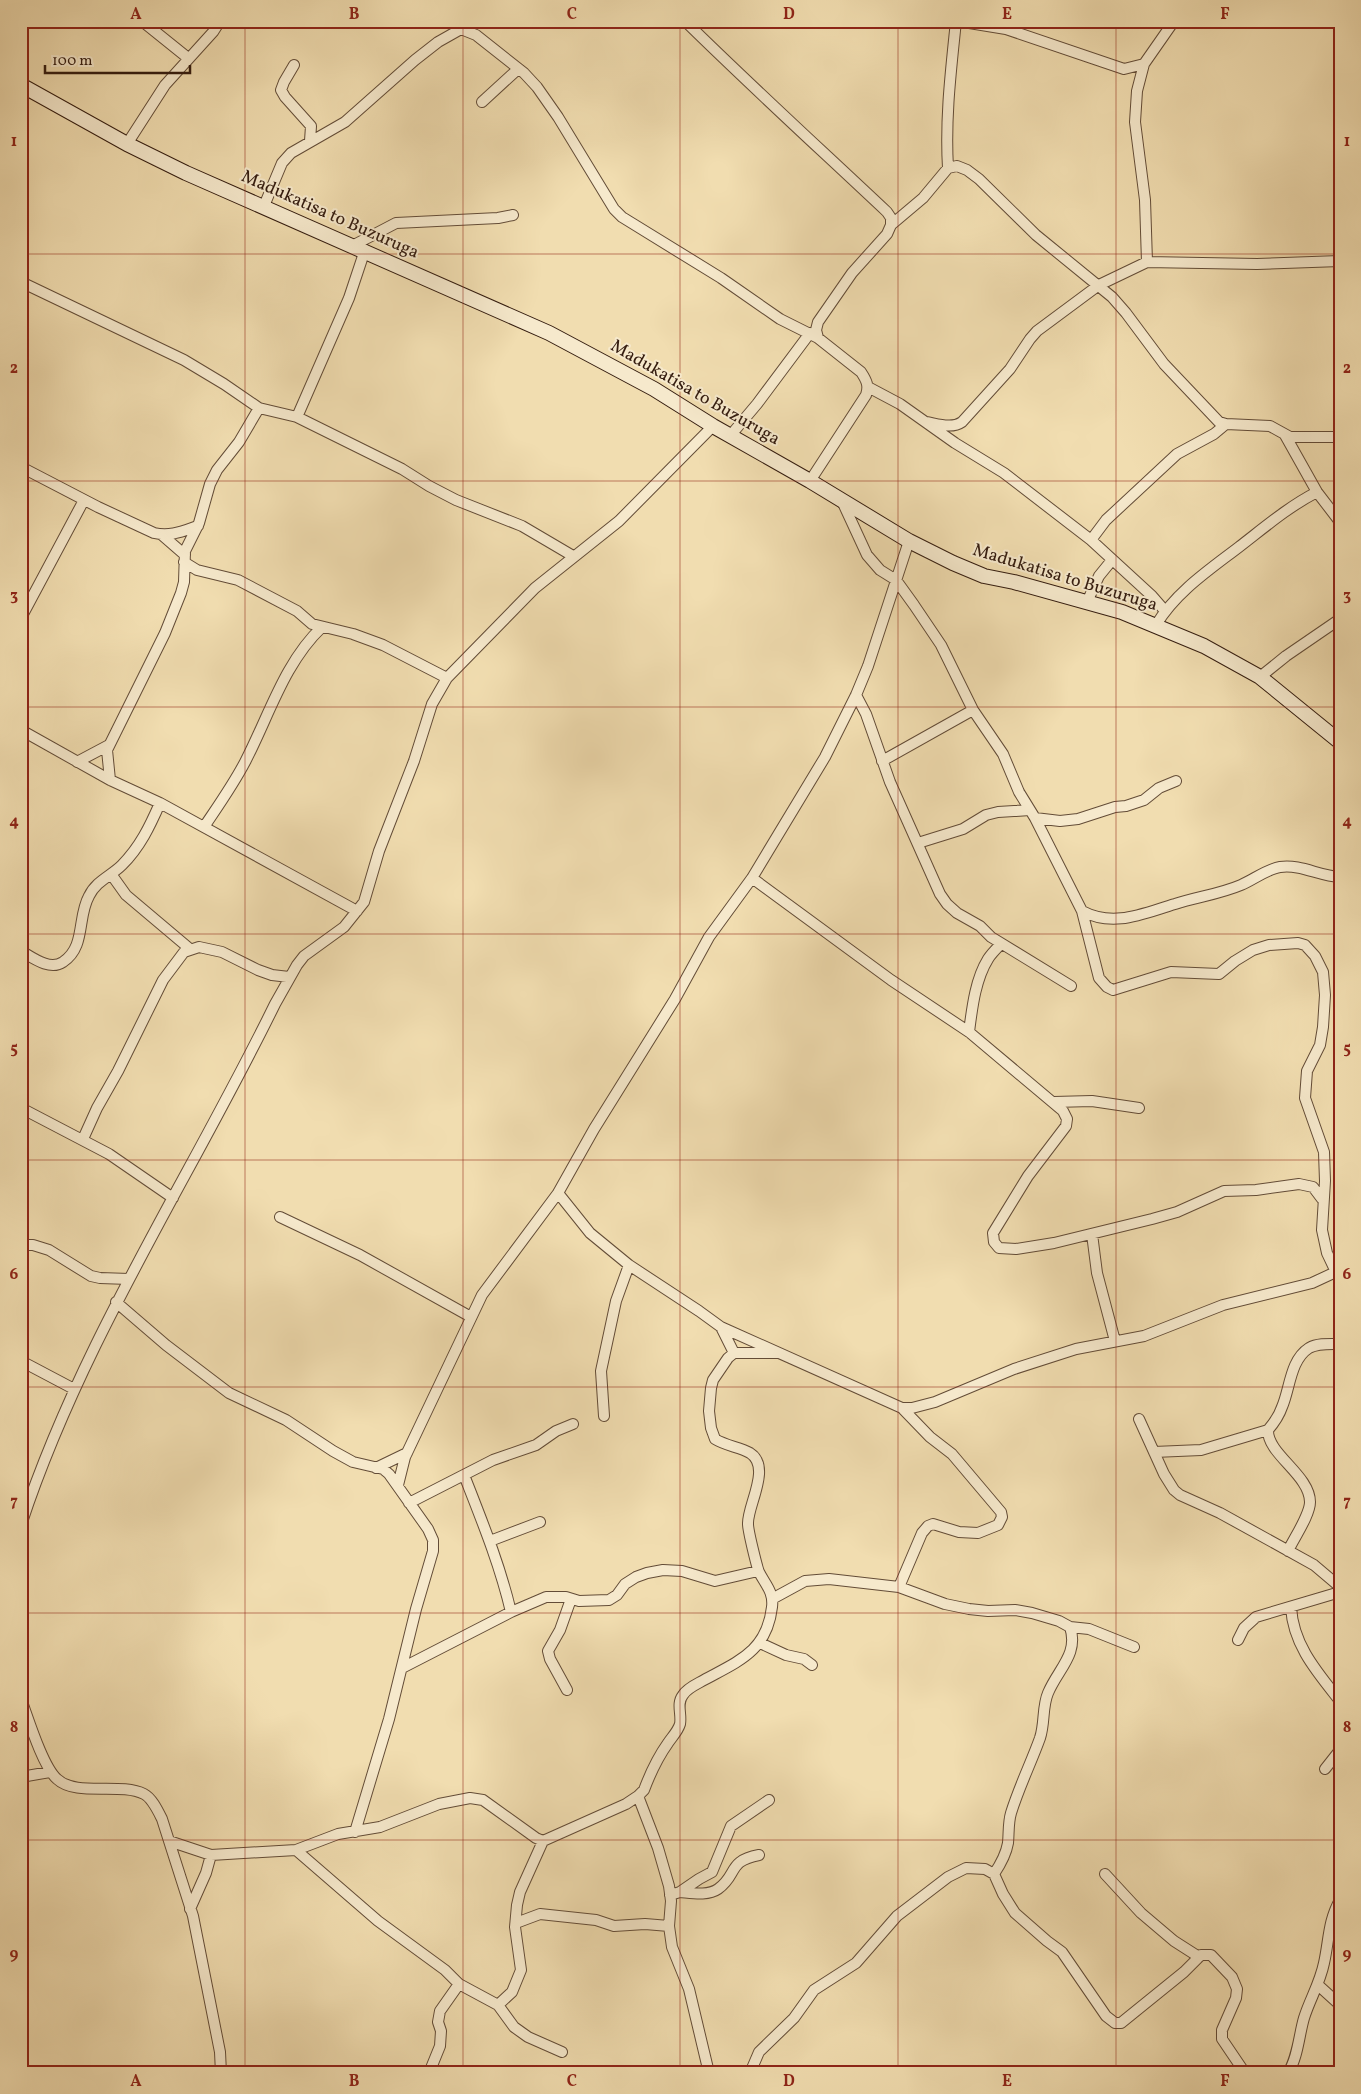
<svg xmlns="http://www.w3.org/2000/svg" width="1361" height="2094" font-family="Vollkorn,serif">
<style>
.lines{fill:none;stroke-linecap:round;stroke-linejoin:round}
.minor-casing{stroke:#634c37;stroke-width:12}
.secondary-casing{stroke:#341c0f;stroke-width:16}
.minor{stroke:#f6e9cc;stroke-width:10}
.secondary{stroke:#f6e9cc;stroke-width:14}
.grid{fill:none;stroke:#8f2418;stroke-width:1;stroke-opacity:0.55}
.labels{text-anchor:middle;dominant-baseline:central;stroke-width:4;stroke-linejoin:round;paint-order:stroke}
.street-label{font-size:18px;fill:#341c0f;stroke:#f6e9cc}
.neatline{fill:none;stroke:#8f2418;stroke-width:2}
.grid-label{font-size:16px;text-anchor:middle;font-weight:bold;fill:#8f2418}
</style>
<rect width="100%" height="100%" fill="#f1ddb0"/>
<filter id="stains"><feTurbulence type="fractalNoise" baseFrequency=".004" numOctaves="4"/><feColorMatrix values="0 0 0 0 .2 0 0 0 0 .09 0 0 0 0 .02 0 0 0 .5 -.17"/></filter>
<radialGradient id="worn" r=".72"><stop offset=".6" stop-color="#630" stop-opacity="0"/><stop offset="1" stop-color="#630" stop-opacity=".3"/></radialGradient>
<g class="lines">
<defs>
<path id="minor" d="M142,21L188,58
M685,21C751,86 819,148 887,212L891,218V225L887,234L852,273L818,322L816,330L818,338L861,372C867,381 869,386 866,395L810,481
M957,21L1006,29L1124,69L1144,64
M294,65L284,82L281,90L285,97L311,126L310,141
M482,102L518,69
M127,144L165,85L213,32L220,21
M948,168C945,118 951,70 956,21
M264,206L282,163L291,153L345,122L415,60L438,42L461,29L476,35L524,73L537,87L558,117L614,209L622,217L721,278L780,319L818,338
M891,225L923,198L948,168L957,166L967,170L979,179L1036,235L1112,297L1126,313L1164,364L1219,422L1226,424L1270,426L1290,437H1340
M354,245L396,223L498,218L513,215
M1147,262L1145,200L1135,122L1137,91L1144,64L1174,21
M21,282L184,360L224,384L259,408L297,417L402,469L429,486L456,500L522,526L573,556
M868,387L900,404L955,443L1004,473L1091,540L1152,596L1165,611
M297,417L349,298L365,250
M926,422C938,424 952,429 962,422L1010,369L1030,339L1037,331L1099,285L1147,262L1257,264L1340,261
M1285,435L1317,492L1340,522
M730,436L757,404L810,333
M21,467L98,507L154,533C170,537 183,531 198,526
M842,501L867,555L880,570L896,580L914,605L941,645L973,710L1003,754L1019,792L1035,818L1082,911L1099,978L1107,987L1113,990L1171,972L1219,974L1235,961L1253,950L1269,945L1298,943L1305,945L1315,956L1323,972L1325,995L1323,1027L1320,1045L1307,1071L1305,1098L1324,1152L1325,1181L1322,1230L1327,1253L1336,1272
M162,535L185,555
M1091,540L1106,520L1177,454L1214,434L1226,424
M184,562L197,570L238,580L297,611L312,624L353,634L383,645L447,678
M1087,602L1099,576L1112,560
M21,618L84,500
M1156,625C1176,592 1209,570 1239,547C1265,527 1288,507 1317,492
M1260,677L1286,656L1340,619
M856,695L866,714L890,782L940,894L947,904L957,913L980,926L991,937L1071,986
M21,730L110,780L160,803L357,911
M882,761L973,710
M77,762L109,745
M110,780L107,750L165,633L181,593L184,582L185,551L199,523L210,484L217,470L239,442L259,408
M1035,818L1060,821L1078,819L1115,807L1126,806L1144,800L1159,788L1176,781
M204,827C218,806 233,785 245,762C269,716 284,663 322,627
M918,843L963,829L986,815L998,812L1030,810
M111,874L126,895L190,949
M752,878L891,980L969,1032L1063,1111L1067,1119L1066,1126L1028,1176L993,1233L994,1242L999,1248L1016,1249L1054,1243L1152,1219L1177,1212L1224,1191L1256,1190L1299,1184L1313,1187L1322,1199
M1082,911C1114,928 1144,913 1175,904C1197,897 1220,894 1241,885C1253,880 1267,869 1280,867C1301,864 1319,876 1340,877
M21,951C33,958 50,971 63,962C86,947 77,917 89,896C96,881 111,876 122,865C140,847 150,826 160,803
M969,1032C972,1009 975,980 988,959C991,954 996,949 1001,944
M1054,1102L1092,1101L1139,1108
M21,1108L109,1154L173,1198
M83,1139L97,1108L118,1071L163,980L184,952L199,947L222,952L258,970L272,975L289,977
M558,1193L590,1233L629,1265L699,1311L721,1327L902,1408H912L935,1402L1014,1369L1076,1349L1144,1336L1223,1305L1312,1283L1340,1270
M280,1217L360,1255L471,1317
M1092,1234L1097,1273L1115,1341
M21,1245H33L49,1250L91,1276L100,1278L129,1279
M116,1302L166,1345L229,1393L286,1420L333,1451L353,1462L383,1469L389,1474L428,1529L433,1540V1551L416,1609L389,1719L355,1832
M721,1327L734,1353
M21,1361L74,1389
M604,1416L601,1371L616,1301L629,1265
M1139,1419L1164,1474L1174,1490L1180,1495L1220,1513L1314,1565L1340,1587
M1154,1452L1201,1450L1268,1430
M376,1468L407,1453
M464,1475C482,1521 500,1565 511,1612
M398,1485L405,1457L482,1295L558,1193L594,1129L675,999L709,937L752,878L825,757L856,695L868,666L909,541
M409,1503L493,1460L536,1445L556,1431L573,1424
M21,1525C82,1340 190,1178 275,1004L297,965L304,956L344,927L364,902L379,851L414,761L432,704L447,678L535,588L619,521L713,426
M490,1541L540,1522
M1288,1551C1294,1538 1310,1515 1310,1502C1310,1475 1267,1454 1268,1430C1274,1423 1279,1416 1282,1407C1290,1389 1290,1360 1309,1348C1318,1343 1330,1344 1340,1344
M899,1587L922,1533L928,1526L933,1524L959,1532L978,1533L998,1525L1002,1517L1001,1512L952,1454L930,1437L902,1408
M772,1599L805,1581L829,1579L899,1587L945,1604L969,1609L988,1611L1015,1610L1032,1613L1059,1621L1070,1627C1079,1654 1058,1669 1048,1693C1042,1707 1045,1723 1040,1738C1031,1763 1019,1787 1011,1813C1008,1823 1009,1833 1008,1843C1006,1855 1000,1865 994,1874
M1291,1607C1293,1645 1317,1672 1340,1701
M1070,1627L1089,1629L1134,1647
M1238,1640L1244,1628L1256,1617L1340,1592
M760,1643L786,1655L804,1659L812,1665
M402,1668L511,1612L546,1597H566L579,1601L609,1600L617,1595L625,1584L636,1577L647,1573L663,1570L682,1571L715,1581L758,1571
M567,1690L550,1659L548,1651L560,1630L571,1599
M21,1699C28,1718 43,1767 57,1779C76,1797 120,1782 144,1794C152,1798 158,1811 162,1819L193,1916L220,2052L221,2073
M1325,1769L1340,1750
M21,1777L50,1772
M638,1796L658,1848L669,1886L671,1901L669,1926L672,1947L689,1989L709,2073
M169,1841L211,1855L296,1850L338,1834L380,1827L439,1804L470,1798L483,1800L536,1838L543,1841L626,1804L638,1796L644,1790C650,1774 658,1757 668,1743C672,1737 678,1731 680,1724C682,1714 676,1704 683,1695C687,1688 697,1684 704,1680C739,1661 767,1651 772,1607C774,1592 765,1584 759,1572C757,1567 748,1531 748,1524C747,1506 772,1467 750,1453C740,1447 726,1446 715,1439L711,1428L709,1411L711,1388L713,1380L728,1358L734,1353H776
M296,1850L378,1921L445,1970L459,1984L498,2005L514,2027L528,2037L562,2052
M1105,1874L1141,1913L1174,1941L1199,1957
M680,1892C692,1893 708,1896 718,1889C738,1875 727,1861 759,1855
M670,1895L680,1892L699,1879L712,1872L731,1826L769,1800
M190,1909L206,1873L211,1855
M516,1923L540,1914L596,1920L614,1926L645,1924L669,1926
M1318,1985L1340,2005
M498,2005L512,1992L521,1970L515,1927L517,1905L520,1892L543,1841
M429,2073L440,2046L441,2031L438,2022L440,2011L459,1984
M750,2073L759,2052L794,2018L814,1990L856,1963L897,1916L948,1877L966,1868L985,1869L994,1874L1003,1894L1015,1913L1047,1941L1062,1952L1106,2016L1115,2023H1121L1184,1972L1201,1955H1211L1232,1977L1237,1989L1236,1998L1222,2030V2039L1245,2073
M1288,2073C1298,2057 1299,2035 1304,2018C1310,1999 1320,1983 1324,1963C1329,1941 1328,1921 1340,1900"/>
<path id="secondary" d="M21,85L127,144L186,173L549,333L654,389L713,426L810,481L909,541L953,563L984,576L1014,582L1122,612L1204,646L1260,677L1340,742"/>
</defs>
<!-- minor casing -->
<use href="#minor" class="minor-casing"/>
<!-- secondary casing -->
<use href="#secondary" class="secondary-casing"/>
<!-- minor -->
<use href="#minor" class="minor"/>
<!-- secondary -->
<use href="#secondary" class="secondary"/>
</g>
<!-- grid -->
<path class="grid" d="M245,21V2073M463,21V2073M680,21V2073M898,21V2073M1116,21V2073M21,254H1340M21,481H1340M21,707H1340M21,934H1340M21,1160H1340M21,1387H1340M21,1613H1340M21,1840H1340"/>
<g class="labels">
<!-- street labels -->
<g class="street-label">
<text transform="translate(330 215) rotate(24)">Madukatisa to Buzuruga</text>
<text transform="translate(695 393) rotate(30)">Madukatisa to Buzuruga</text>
<text transform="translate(1065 578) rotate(17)">Madukatisa to Buzuruga</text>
</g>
</g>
<!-- margin -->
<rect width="1361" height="2094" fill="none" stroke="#f1ddb0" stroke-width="55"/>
<!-- scale -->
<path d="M45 65v8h145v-8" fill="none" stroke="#341c0f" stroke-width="2.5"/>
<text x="52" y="65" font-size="15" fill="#341c0f" stroke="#f6e9cc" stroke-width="4" paint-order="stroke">100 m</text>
<rect x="28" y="28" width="1306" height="2038" class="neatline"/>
<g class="grid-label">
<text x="136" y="19">A</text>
<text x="354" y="19">B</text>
<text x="572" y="19">C</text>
<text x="789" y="19">D</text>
<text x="1007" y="19">E</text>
<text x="1225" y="19">F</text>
<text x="14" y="146">1</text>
<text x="1347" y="146">1</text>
<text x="14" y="373">2</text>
<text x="1347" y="373">2</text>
<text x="14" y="600">3</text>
<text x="1347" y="600">3</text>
<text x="14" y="826">4</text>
<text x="1347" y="826">4</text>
<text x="14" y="1053">5</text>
<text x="1347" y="1053">5</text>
<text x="14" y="1279">6</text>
<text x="1347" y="1279">6</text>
<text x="14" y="1506">7</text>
<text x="1347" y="1506">7</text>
<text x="14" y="1732">8</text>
<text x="1347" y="1732">8</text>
<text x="14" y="1959">9</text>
<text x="1347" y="1959">9</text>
<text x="136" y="2086">A</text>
<text x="354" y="2086">B</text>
<text x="572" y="2086">C</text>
<text x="789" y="2086">D</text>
<text x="1007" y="2086">E</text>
<text x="1225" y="2086">F</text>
</g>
<rect width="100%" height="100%" filter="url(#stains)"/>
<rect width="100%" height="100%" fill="url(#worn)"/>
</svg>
